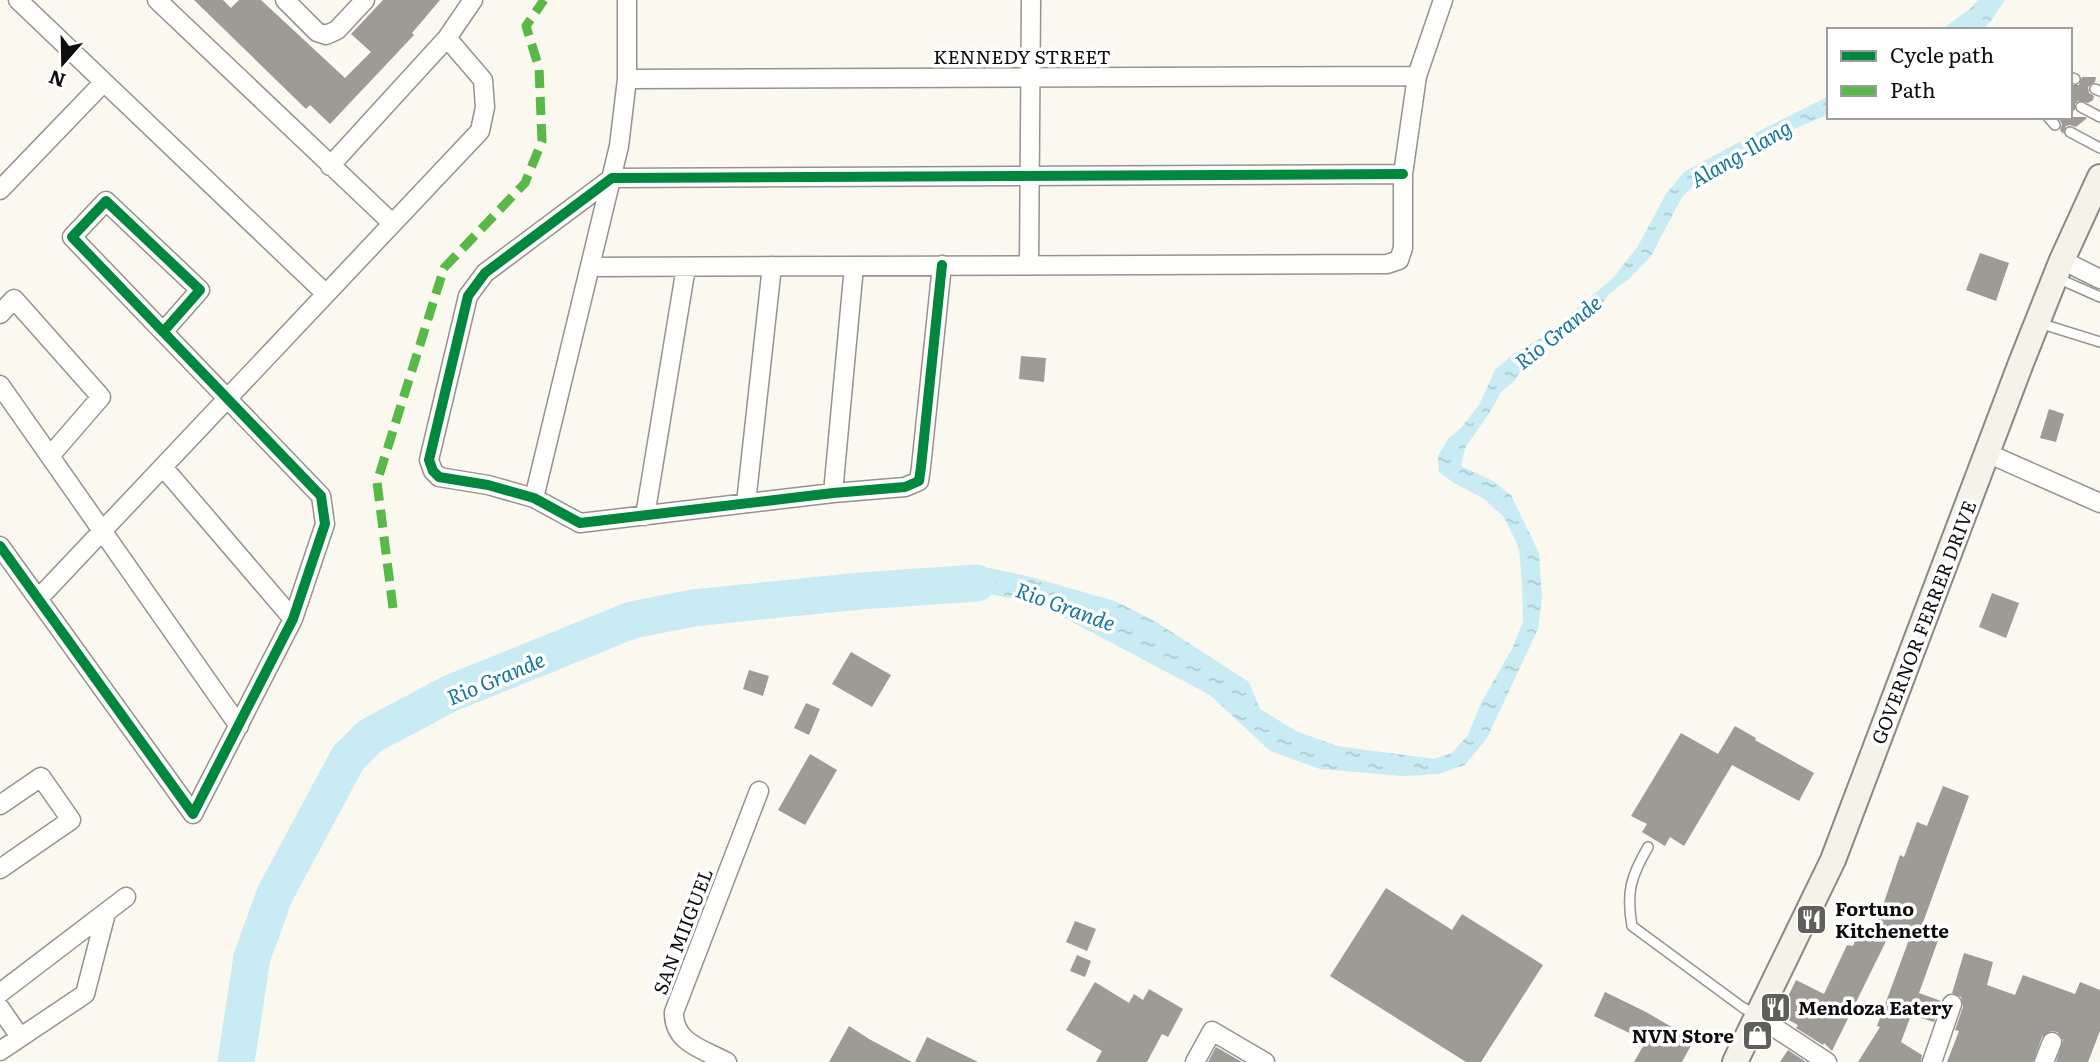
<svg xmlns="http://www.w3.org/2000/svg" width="2100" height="1062" font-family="Literata,serif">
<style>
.water{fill:url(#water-ripples)}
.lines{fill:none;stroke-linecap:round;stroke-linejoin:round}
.river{stroke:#c8ebf4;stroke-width:37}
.building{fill:#9e9a96}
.lane-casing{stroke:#94938f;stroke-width:12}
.street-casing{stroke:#94938f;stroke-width:21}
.secondary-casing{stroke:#8b8986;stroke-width:28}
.lane{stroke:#fefefd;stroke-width:9}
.street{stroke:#fefefd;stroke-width:18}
.secondary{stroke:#f5f2e8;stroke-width:24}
.quiet{stroke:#58b947;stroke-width:9;stroke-dasharray:18 9;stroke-linecap:butt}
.cycleway-casing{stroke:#fff;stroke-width:15}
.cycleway{stroke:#00873e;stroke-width:10}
.labels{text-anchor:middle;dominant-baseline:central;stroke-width:7;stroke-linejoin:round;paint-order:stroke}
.street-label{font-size:19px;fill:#0d0d0d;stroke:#fff}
.poi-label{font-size:19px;font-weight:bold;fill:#0d0d0d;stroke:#fff;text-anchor:start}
.water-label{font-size:21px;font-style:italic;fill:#17749d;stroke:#fff}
</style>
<defs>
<pattern id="water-ripples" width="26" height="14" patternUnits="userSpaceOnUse" patternTransform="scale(1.75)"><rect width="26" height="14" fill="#c8ebf4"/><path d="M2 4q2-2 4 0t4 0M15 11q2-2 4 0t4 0" fill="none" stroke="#abc8d0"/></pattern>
</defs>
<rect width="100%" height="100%" fill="#fbf8f0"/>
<!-- water -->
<path class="water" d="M1978,0H2005L1991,21L1983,30H1941L1971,8Z
M1829,96V114L1736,154L1703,177L1682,197L1651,256L1630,278L1609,294L1601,306L1550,343L1526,363L1514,381L1501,392L1490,412L1465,448L1461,466L1493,481L1511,495L1539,553L1542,597L1538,629L1487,738L1465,765L1439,774L1403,776L1320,769L1270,751L1210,695L1044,607L1023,600L977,592L927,598L929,571L989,568L1027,576L1115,601L1156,622L1249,682L1260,709L1296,731L1337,746L1434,759L1452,753L1468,735L1481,703L1512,649L1523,622L1522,584L1519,548L1504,517L1483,498L1454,483L1439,472L1438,456L1448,439L1461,428L1479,405L1495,370L1513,354L1543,337L1613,278L1638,246L1666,194L1684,172L1765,128Z"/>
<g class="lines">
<!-- river -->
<path class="river" d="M236,1062L252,957L275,894L348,758L370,736L451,693L632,620L693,608L860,591L977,583"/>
</g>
<!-- building -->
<path class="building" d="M194,0H223L231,8L239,0H261L345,78L371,52L351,34L383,0H440L412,33L414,35L330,124L310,105L306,109Z
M2082,77H2096L2095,82L2088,87L2089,93L2094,96L2093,100L2088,103L2078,101L2075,104V110L2070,112V85H2079Z
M2058,117H2085L2087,118L2076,127L2070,125L2066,126L2063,134L2060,130L2062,124Z
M1980,253L2009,263L1996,301L1966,290Z
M1021,356L1046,358L1044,382L1019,379Z
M2049,409L2064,414L2056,442L2040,438Z
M1992,593L2019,603L2006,638L1979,627Z
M851,652L891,675L872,707L832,684Z
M749,670L769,676L763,696L743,689Z
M806,703L820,709L809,735L794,728Z
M1735,726L1756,738L1755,740L1814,773L1799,801L1732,765L1684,846L1670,837L1665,846L1642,832L1647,824L1631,816L1681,733L1718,754Z
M810,754L837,770L805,825L778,810Z
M1943,786L1969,796L1921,928L1940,935L1919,993L1941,1001L1934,1022L1911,1015L1901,1042L1922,1055L1921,1062H1858L1880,1027L1877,1026L1910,937L1892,929L1832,1051L1824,1043L1823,1045L1796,1028L1798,1025L1779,1015L1796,980L1824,994L1847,945L1853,946L1860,927L1874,932L1900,855L1904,857L1917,822L1927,826Z
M1386,888L1452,930L1462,914L1543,965L1481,1062H1466L1330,976Z
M1075,921L1096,929L1087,951L1066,942Z
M1964,953L1993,962L1987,985L2015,995L2023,975L2075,994L2080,982L2100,990V1031L2088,1062H2056L2063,1040L2057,1032L2051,1031L2042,1037L2033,1062H1947L1959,1031L1955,1030L1963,1007L1961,997L1952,993Z
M1077,955L1091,961L1085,977L1070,971Z
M1095,982L1129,1003L1134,994L1143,1000L1149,989L1183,1009L1168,1037L1162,1034L1147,1062H1096L1102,1051L1066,1030Z
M1605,992L1646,1012L1694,1040L1682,1062H1634L1646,1041L1594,1016Z
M849,1026L869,1039L912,1062H829Z
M927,1037L978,1062H915Z
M1216,1047L1242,1062H1208Z
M1788,1050L1806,1062H1780Z"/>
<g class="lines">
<defs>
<path id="lane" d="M2070,77L2075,79
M2095,89L2100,91
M2081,107L2100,117
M2048,117L2055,125
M2070,132L2100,148
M2057,278L2100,297
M2039,323L2100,342
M1648,847C1631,876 1626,892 1632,926L1742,1007L1756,1015"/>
<path id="street" d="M18,0L326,294
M157,0L392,223
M285,0L317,32L326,35L337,30L365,0
M627,79L1417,76
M330,166L447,38L473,0
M0,190L104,82
M2062,260L2100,279
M1029,264L1031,0
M942,265L921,467L919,481L905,487L833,493L580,523L534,498L488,485L439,477L433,471L429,460L468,296L485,273L612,178L1403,174
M591,267L1387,264L1399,260L1403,248V174L1417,76L1443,0
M0,314L14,299L101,397L50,456
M0,385L239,726
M1987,453L2100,503
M163,467L293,619
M833,493L854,266
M534,498L619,146L627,79V0
M746,503L772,266
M645,516L686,267
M0,546L193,814L293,619L325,524L321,496L72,237L106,201L200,290L163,332
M38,599L480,131L485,107L483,80L447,38
M0,805L41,777L71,820L0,869
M0,993L126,897
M0,1008L20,1037
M1757,1016L1827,1062
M0,1051L85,994L106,913
M727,1062C703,1049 673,1043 674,1012L759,791
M1195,1062L1212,1031L1265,1062
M1932,1062L1952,1004
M2044,1062L2052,1042"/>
<path id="secondary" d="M1735,1062L1833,860L2021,363L2062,260L2100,177"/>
</defs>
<!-- lane casing -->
<use href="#lane" class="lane-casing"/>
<!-- street casing -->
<use href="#street" class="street-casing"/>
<!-- secondary casing -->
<use href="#secondary" class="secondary-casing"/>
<!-- lane -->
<use href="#lane" class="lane"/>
<!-- street -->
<use href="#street" class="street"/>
<!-- secondary -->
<use href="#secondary" class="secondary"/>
<!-- quiet -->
<path class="quiet" d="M393,608L377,482L444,268L525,183L542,141L539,68L526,26L544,0"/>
<defs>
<path id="cycleway" d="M942,265L921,467L919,481L905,487L833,493L580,523L534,498L488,485L439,477L433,471L429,460L468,296L485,273L612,178L1403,174
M0,546L193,814L293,619L325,524L321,496L72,237L106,201L200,290L163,332"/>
</defs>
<!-- cycleway casing -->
<use href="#cycleway" class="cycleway-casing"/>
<!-- cycleway -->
<use href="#cycleway" class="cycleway"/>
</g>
<!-- icons -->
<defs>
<symbol id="restaurant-square" viewBox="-11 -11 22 22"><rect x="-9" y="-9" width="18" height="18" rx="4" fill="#605f5c" stroke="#fff"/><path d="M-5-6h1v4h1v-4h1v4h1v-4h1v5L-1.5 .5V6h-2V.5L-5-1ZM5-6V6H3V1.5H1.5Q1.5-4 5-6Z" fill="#fff"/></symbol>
<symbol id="shop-square" viewBox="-11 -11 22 22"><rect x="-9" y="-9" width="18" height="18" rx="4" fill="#605f5c" stroke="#fff"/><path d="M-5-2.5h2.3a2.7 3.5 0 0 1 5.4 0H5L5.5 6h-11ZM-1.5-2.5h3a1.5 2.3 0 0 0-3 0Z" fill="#fff"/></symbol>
</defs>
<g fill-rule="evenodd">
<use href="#restaurant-square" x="1794" y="902" width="35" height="35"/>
<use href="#restaurant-square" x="1758" y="990" width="35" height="35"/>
<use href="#shop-square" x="1740" y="1018" width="35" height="35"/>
</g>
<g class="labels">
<!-- street labels -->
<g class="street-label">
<text x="1022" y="56">KENNEDY STREET</text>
<text transform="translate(1923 622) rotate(-69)">GOVERNOR FERRER DRIVE</text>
<text transform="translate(682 931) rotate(-69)">SAN MIIGUEL</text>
</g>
<!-- poi labels -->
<g class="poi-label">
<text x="1835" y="908">Fortuno<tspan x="1835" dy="22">Kitchenette</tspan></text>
<text x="1798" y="1007">Mendoza Eatery</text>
<text x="1734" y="1035" text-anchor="end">NVN Store</text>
</g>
<!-- water labels -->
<g class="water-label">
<text transform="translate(1740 152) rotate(-30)">Alang-Ilang</text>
<text transform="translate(1557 331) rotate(-39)">Rio Grande</text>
<text transform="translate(1066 605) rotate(20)">Rio Grande</text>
<text transform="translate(495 677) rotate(-23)">Rio Grande</text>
</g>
</g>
<!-- legend -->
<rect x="1827" y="28" width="245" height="91" fill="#ffffff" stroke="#9e9e9e" stroke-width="2"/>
<rect x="1841" y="51" width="35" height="10" fill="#00873e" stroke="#9e9e9e" stroke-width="2"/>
<text x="1890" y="63" font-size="21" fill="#0d0d0d">Cycle path</text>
<rect x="1841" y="86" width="35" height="10" fill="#58b947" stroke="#9e9e9e" stroke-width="2"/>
<text x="1890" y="98" font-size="21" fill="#0d0d0d">Path</text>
<!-- north arrow -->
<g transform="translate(63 63) rotate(200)" stroke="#ffffff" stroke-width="5" paint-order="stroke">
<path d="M0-5L12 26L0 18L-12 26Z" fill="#0d0d0d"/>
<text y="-10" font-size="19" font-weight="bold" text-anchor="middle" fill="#0d0d0d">N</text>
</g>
</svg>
